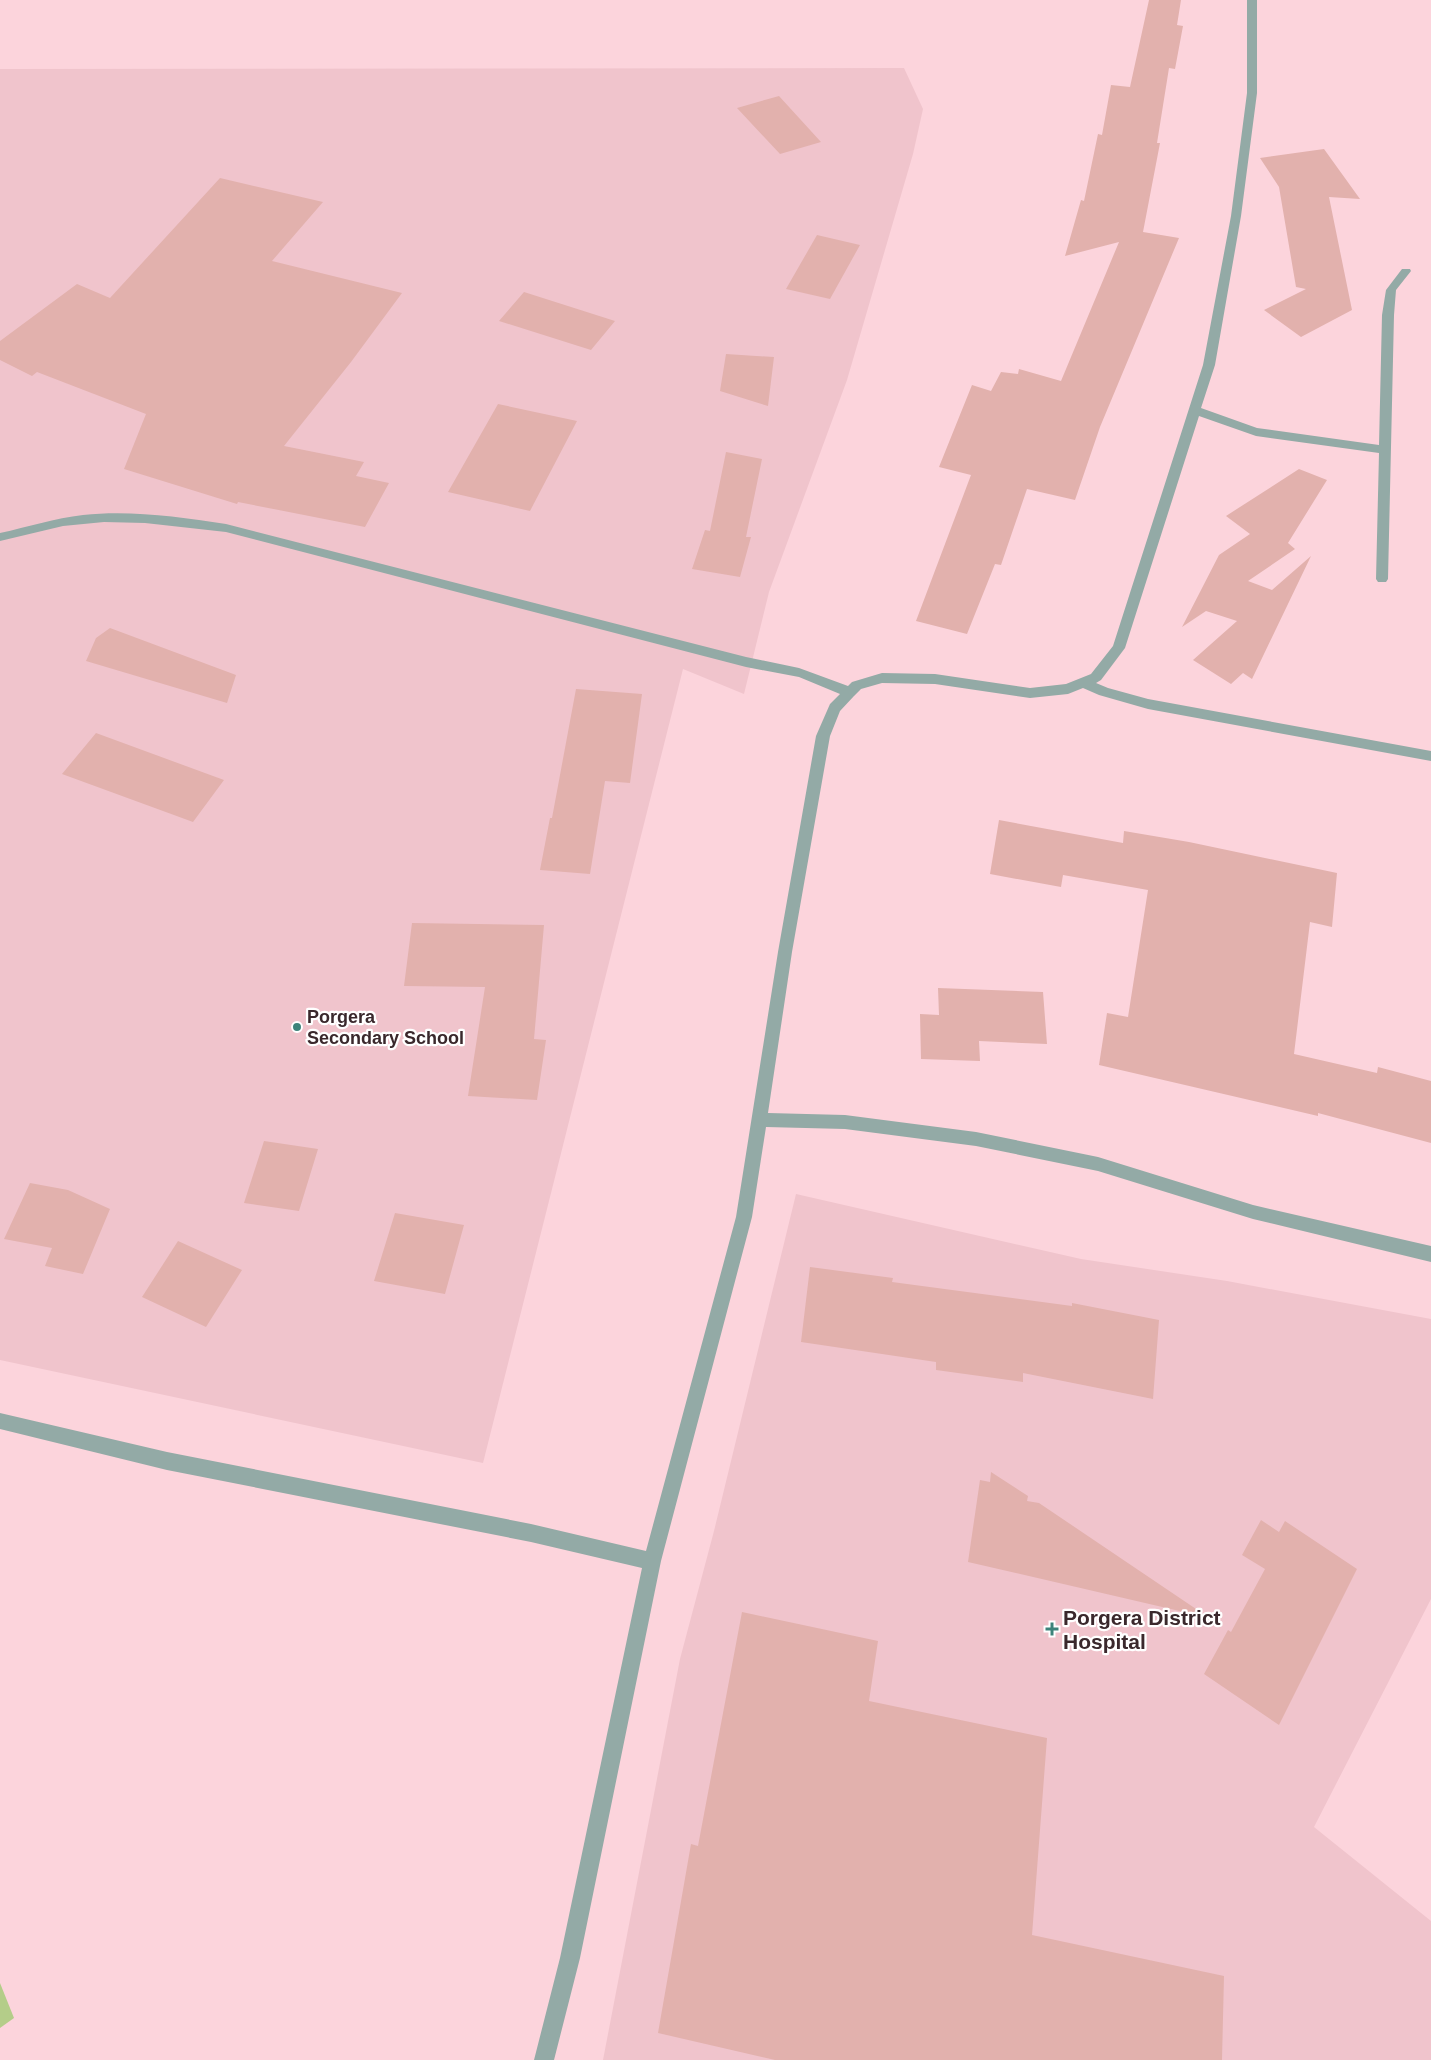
<svg xmlns="http://www.w3.org/2000/svg" width="1431" height="2060" font-family="Helvetica,sans-serif">
<style>
.built{fill:#f0c4cc}
.green{fill:#b4cd89}
.building{fill:#e2b1ad}
.lines{fill:none;stroke-linecap:round;stroke-linejoin:round}
.minor{fill:#93aaa6;fill-rule:evenodd}
.poi-dot{fill:#3d837a;stroke:#fff;stroke-width:2}
.labels{text-anchor:middle;dominant-baseline:central;stroke-width:4.5;stroke-linejoin:round;paint-order:stroke}
.poi-label{font-size:18px;font-weight:bold;fill:#3a282c;stroke:#fff;text-anchor:start}
.near-poi-label{font-size:21px;font-weight:bold;fill:#3a282c;stroke:#fff;text-anchor:start}
</style>
<rect width="100%" height="100%" fill="#fcd4dc"/>
<!-- built -->
<path class="built" d="M904,68L923,109L913,154L847,380L769,592L744,694L683,669L483,1463L0,1360V69Z
M796,1194L1081,1259L1227,1281L1431,1319V1599L1314,1827L1431,1921V2060H603L680,1659L714,1531Z"/>
<!-- green -->
<path class="green" d="M0,1983L14,2018L0,2028Z"/>
<!-- building -->
<path class="building" d="M1149,0H1181L1177,25L1183,26L1175,69L1169,68L1157,143H1160L1143,232L1179,238L1100,427L1075,500L1027,489L1001,565L995,564L967,634L916,621L971,475L939,467L972,385L991,391L1001,372L1018,374L1019,369L1061,381L1119,242L1065,256L1081,200L1084,201L1098,134L1102,135L1111,85L1130,87Z
M779,96L821,142L780,154L737,108Z
M1324,149L1360,199L1329,197L1352,310L1301,337L1264,310L1306,289L1296,287L1279,187L1260,158Z
M220,178L323,202L272,261L402,293L351,362L284,446L364,462L356,476L389,483L365,527L238,502L237,504L124,469L146,414L37,372L32,376L0,360V341L77,284L110,298Z
M817,235L860,245L830,299L786,289Z
M524,292L615,321L591,350L499,321Z
M726,354L774,357L768,406L720,391Z
M498,404L577,421L530,511L448,492Z
M726,452L762,459L746,537H751L740,577L692,569L705,530L710,531Z
M1299,469L1327,480L1288,543L1295,549L1248,581L1272,590L1311,556L1252,679L1243,673L1231,684L1193,660L1237,621L1206,611L1182,627L1219,555L1250,534L1226,516Z
M110,628L236,675L227,703L86,661L96,638Z
M576,689L642,694L630,783L605,781L590,874L540,870L550,818H552Z
M96,733L224,780L193,822L62,774Z
M999,820L1123,843L1124,831L1189,842L1337,873L1332,927L1310,922L1294,1054L1377,1073L1378,1067L1431,1081V1143L1318,1113V1116L1099,1065L1107,1013L1128,1017L1148,890L1063,875L1061,887L990,874Z
M412,923L544,925L534,1039L546,1040L537,1100L468,1096L485,987L404,986Z
M938,988L1043,992L1047,1044L979,1041L980,1061L921,1059L920,1014L939,1015Z
M264,1141L318,1149L299,1211L244,1203Z
M30,1183L68,1190L110,1209L83,1274L45,1266L52,1248L4,1239Z
M395,1213L464,1225L445,1294L374,1281Z
M178,1241L242,1270L206,1327L142,1297Z
M810,1267L893,1278L892,1282L1072,1306V1303L1159,1320L1153,1399L1023,1373V1382L936,1370V1362L801,1342Z
M991,1472L1028,1496L1027,1501L1039,1503L1202,1613L1201,1616L968,1562L980,1480L990,1482Z
M1261,1520L1279,1532L1285,1521L1357,1569L1279,1725L1204,1674L1228,1630L1231,1632L1265,1569L1242,1555Z
M742,1612L878,1641L869,1701L1047,1738L1032,1935L1224,1976L1222,2060H775L658,2033L691,1844L698,1846Z"/>
<g class="lines">
<!-- minor -->
<path class="minor" d="M1247,0H1257V93L1241,216L1215,365L1201,408L1257,428L1379,445L1382,315L1386,290L1402,269H1410L1411,271L1396,290L1394,315L1388,579L1386,582H1378L1376,579L1379,453L1256,436L1199,416L1125,648L1101,680L1096,683L1108,688L1148,699L1431,751V761L1148,709L1099,695L1083,688L1068,694L1030,698L935,684L882,683L861,689L854,696L840,711L830,736L792,952L768,1113L845,1115L976,1132L1098,1157L1253,1205L1431,1246V1262L1253,1219L1098,1171L976,1146L845,1129L766,1127L752,1217L661,1561L580,1958L554,2060H534L560,1958L642,1568L531,1542L167,1470L0,1429V1413L167,1452L531,1524L646,1551L736,1217L778,952L816,736L830,704L840,694L799,677L746,667L226,532L145,523L104,522L63,526L0,541V533C28,527 55,518 83,515C131,510 179,517 226,524L746,657L799,668L848,686L852,682L882,673L935,674L1030,688L1066,684L1091,674L1113,646L1203,365L1231,216L1247,93Z"/>
</g>
<!-- markers -->
<g class="poi-dot">
<circle cx="297" cy="1027" r="5"/>
<path d="M1049.5 1621.5h5v5h5v5h-5v5h-5v-5h-5v-5h5z"/>
</g>
<g class="labels">
<!-- poi labels -->
<g class="poi-label">
<text x="307" y="1017">Porgera<tspan x="307" dy="21">Secondary School</tspan></text>
</g>
<!-- near-poi labels -->
<g class="near-poi-label">
<text x="1063" y="1617">Porgera District<tspan x="1063" dy="24">Hospital</tspan></text>
</g>
</g>
</svg>
